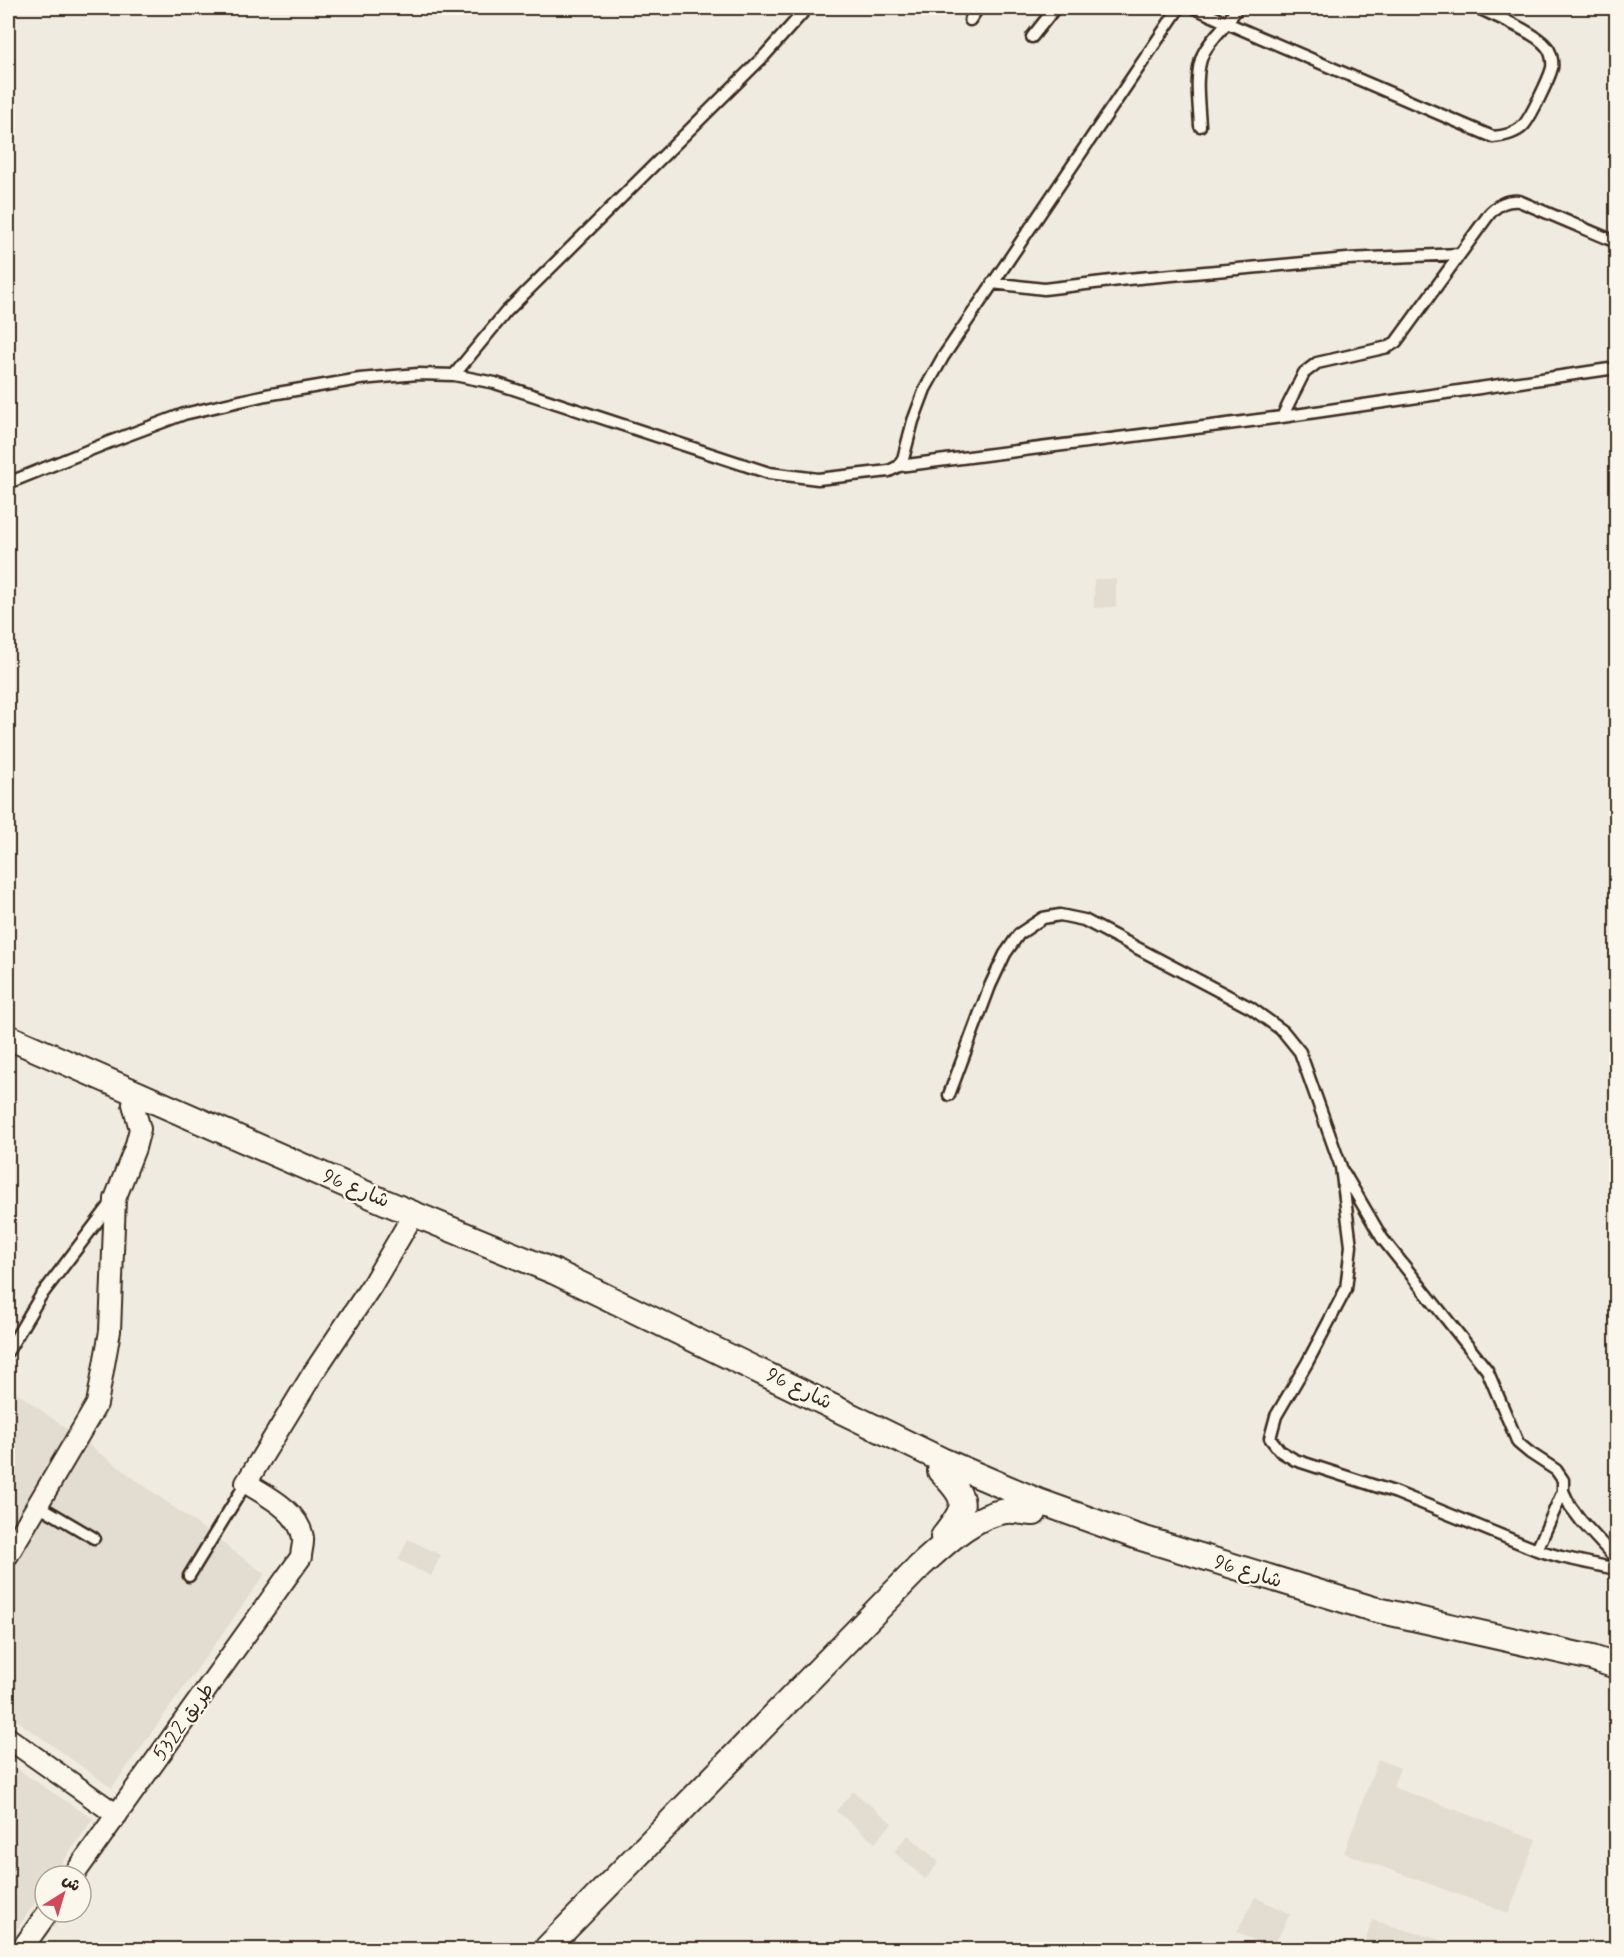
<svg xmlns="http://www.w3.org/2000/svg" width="1624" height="1957" font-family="Mynerve,'Playpen Sans Arabic',sans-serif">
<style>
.built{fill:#e2dcd1}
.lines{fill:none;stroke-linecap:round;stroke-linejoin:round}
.service-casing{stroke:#3b2a1e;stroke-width:15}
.minor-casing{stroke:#3b2a1e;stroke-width:24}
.tertiary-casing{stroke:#3b2a1e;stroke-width:28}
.service{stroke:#fbf7ec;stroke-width:10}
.minor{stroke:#fbf7ec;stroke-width:20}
.tertiary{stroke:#fbf7ec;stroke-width:24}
.labels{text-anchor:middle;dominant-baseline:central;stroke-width:4.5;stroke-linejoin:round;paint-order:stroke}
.street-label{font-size:20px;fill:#3b2a1e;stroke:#fbf7ec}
</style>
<rect width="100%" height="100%" fill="#f0ebe0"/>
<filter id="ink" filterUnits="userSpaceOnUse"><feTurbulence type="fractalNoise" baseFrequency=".0167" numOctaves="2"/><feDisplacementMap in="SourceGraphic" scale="12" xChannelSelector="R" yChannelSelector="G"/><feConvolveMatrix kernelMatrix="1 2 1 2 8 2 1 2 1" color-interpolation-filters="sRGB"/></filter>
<g filter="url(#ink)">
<!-- built -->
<path class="built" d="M1094,579H1116V607L1094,608Z
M8,1386L265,1574L112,1788L8,1714Z
M408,1539L441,1555L431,1576L398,1560Z
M1378,1759L1400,1768L1393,1787L1536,1839L1509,1913L1344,1853Z
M8,1763L93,1819L53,1876H45V1888L8,1942Z
M853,1791L892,1823L875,1843L836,1811Z
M908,1835L939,1862L925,1879L894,1852Z
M1255,1897L1290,1914L1272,1949L1237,1932Z
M1372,1920L1471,1949H1363Z"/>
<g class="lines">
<defs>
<path id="service" d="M1195,8L1227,23C1219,32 1209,42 1203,54C1194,74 1199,104 1200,126
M1237,8L1227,23L1493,137C1504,136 1515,134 1523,126C1531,117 1549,79 1552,68C1553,61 1551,51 1546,46C1535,32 1495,16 1478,8
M970,20L978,8
M1032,37L1055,8
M992,283L1044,289L1128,279L1347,259L1460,254
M454,375L506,312L765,55L807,8
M1282,417L1304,373L1317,363L1388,347L1396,342L1490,213C1499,204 1506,200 1519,201L1616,242
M899,466L1282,417L1616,368
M8,483L112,441L184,414L266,395L360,379L418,374L454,375L495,383L769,473L818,479L889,471L899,466L903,459L913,421L925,389L943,357L1179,8
M949,1095L990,986L1005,954L1019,934L1043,918L1060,915L1084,920L1251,1008L1283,1031L1300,1052L1341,1167L1351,1246L1346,1289L1307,1363L1276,1416L1270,1438L1280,1451L1295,1460L1397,1493L1537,1550L1561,1557L1616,1569
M1344,1173L1382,1238L1487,1370L1518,1443L1530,1453L1556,1470L1563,1480V1491L1570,1506L1582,1522L1616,1559
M8,1351L40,1297L113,1201
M38,1505L94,1538
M1537,1550L1563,1491
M189,1576L246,1483"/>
<path id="minor" d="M8,1555L97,1404L110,1331L115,1199L135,1148L140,1129L133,1104
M8,1738L117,1815
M73,1876L301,1557C301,1551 304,1543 303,1538C299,1511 267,1496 246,1483L312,1375L372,1285L409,1222
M21,1950L48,1912"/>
<path id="tertiary" d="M8,1037L385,1202L555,1272L944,1461L1038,1501L1135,1536L1373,1609L1592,1658L1616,1666
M940,1471C969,1501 968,1505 943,1537
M545,1950L921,1565C945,1544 972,1516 1006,1511C1015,1510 1025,1513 1034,1513"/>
</defs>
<!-- service casing -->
<use href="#service" class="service-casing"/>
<!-- minor casing -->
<use href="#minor" class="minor-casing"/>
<!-- tertiary casing -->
<use href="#tertiary" class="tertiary-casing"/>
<!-- service -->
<use href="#service" class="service"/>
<!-- minor -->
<use href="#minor" class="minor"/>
<!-- tertiary -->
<use href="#tertiary" class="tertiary"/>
</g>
</g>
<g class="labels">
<!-- street labels -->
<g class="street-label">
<text transform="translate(356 1189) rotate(23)">شارع 96</text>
<text transform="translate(799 1389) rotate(26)">شارع 96</text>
<text transform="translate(1248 1572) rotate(17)">شارع 96</text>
<text transform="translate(184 1722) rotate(-54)">طريق 5322</text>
</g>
</g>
<!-- margin -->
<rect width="1624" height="1957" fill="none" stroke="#fbf7ec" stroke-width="30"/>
<rect x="15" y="15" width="1594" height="1927" fill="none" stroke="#3b2a1e" stroke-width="2" filter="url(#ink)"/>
<!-- north arrow -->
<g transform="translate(63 1894) rotate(37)"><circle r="28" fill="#fbf7ec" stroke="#aea59a" stroke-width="1.5"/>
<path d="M0-4.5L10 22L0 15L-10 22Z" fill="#d1495b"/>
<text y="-9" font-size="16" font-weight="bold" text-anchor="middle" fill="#3b2a1e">ش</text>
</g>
</svg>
